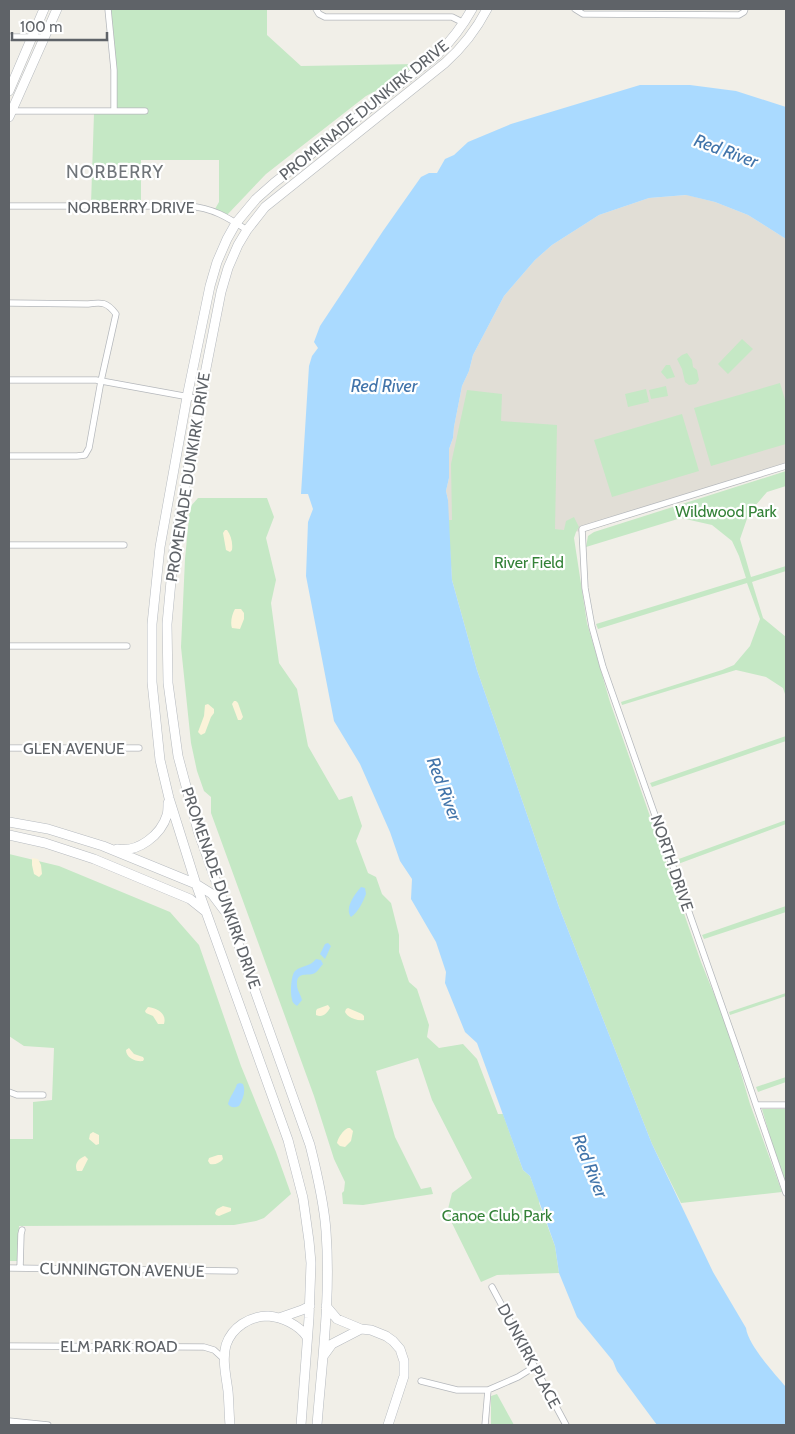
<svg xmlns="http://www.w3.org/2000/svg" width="795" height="1434" font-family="Cabin,sans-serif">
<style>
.education{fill:#e1ded6}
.green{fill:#c5e8c5}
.sand{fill:#fbf3d9}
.water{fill:#aadaff}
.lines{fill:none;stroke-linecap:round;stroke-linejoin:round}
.minor-casing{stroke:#b5b8bc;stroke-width:7}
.secondary-casing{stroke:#b6babf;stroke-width:10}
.minor{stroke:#fff;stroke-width:5.5}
.secondary{stroke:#fff;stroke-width:9}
.labels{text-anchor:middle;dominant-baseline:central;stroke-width:4.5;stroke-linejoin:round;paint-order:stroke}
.street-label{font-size:16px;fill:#5f6368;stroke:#fff}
.park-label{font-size:16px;fill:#348238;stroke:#fff}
.water-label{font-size:18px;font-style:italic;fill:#4174aa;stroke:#fff}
.neighbourhood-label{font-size:18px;letter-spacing:1px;fill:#70757a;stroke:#fff}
</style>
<rect width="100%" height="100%" fill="#f1efe8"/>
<!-- education -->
<path class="education" d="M687,195L715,202L748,215L786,239V467L584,532L448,520V500L446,491L449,478V449L453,438L454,427L462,386L469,371L473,355L504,296L535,260L552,245L599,215L649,198Z"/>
<!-- green -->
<path class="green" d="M109,9H267V35L301,66L417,64L385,86L366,96L266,174L227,215L215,209L219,202V160H141V204H91L94,113L115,112Z
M742,339L753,349L728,374L718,364Z
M687,353L692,360L693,367L697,370L699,380L696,384L689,385L685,382L682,369L677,359L682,355Z
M666,365H670L675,377L667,379L661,372Z
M780,383L786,403V444L711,466L694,408Z
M666,386L668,396L651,399L649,390Z
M646,389L649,402L628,407L625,394Z
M467,390L502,394L501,421L557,425L555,529L564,530L566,521L574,517L579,527L576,532L574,538L587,623L610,702L701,962L727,1026L750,1104L782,1192L681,1203L652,1144L559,907L477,670L452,580L448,520H452L451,464Z
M682,414L699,471L612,497L594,440Z
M786,471V486L767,492L749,513L740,539L751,577L786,566V571L752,582L763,618L786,637V697L783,688L766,677L736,670L622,705L621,702L722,670L734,665L750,646L760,619L747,583L598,629L596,624L746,578L739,556L732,541L712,525L681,518L586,547L588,536L594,532Z
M198,498H267L274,517L266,538L276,580L271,603L279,663L297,689L308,746L339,800L352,796L362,826L356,841L368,873L376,877L382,894L391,903L399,935V952L409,982L417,989L429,1025L427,1037L439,1048L463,1044L477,1059L498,1114H503L523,1170L530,1176L539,1200V1203L555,1246L559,1273L497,1275L481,1282L447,1213L452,1193L472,1178L432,1100L418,1058L376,1071L395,1137L421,1189L431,1187L433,1194L363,1205L343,1204L342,1193L344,1191L345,1182L334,1159L314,1096L211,813V797L204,791L197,771L191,743L181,647L185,559L190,507Z
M786,736V741L652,787L650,783Z
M786,820V824L678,864L676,860Z
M9,854L59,866L170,912L199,945L241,1066L276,1152L291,1194L264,1218L256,1221L234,1225L19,1226L18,1261H9V1139H33V1102L52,1100L54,1048L24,1046L9,1036Z
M786,906V912L704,939L702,935Z
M786,993V996L730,1015L729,1012Z
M786,1077V1082L758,1092L756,1087Z
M762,1109H786V1193V1192Z
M497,1394L514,1425H491V1396Z"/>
<!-- sand -->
<path class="sand" d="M225,530H227C231,535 233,543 232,550L230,552L226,550L223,533Z
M235,609H241L244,613V619L240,629L232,628C230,623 232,614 235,609Z
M234,701H236L238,703L243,717L241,720H238L232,704Z
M208,704L214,709V713L211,717L205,733L201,735L198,732L204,716L205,705Z
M32,858L38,859L41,865L42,874L39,877L34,874L32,865Z
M328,1005L330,1008C327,1013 323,1018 316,1015V1011L317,1009Z
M148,1007C158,1008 167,1014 164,1024H158L153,1016L146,1013L145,1011Z
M348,1008L362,1014L364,1016V1020C357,1021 348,1018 345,1012L346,1009Z
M129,1048L134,1054L143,1057L144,1059L143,1061C136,1062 126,1058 126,1050Z
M348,1128H350L353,1131L351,1141L345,1147L340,1146L337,1143C338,1138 343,1130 348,1128Z
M93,1132L99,1135V1144L96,1145L89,1139L90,1134Z
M218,1155H222L223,1159C220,1163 215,1165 210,1164L208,1161L209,1158Z
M85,1156L88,1159L82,1171H77C74,1164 78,1159 85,1156Z
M223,1206L231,1208V1211L219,1216L216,1215L215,1213L217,1209Z"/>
<!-- water -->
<path class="water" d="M640,85H690L736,91L786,107V239L748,215L715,202L686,195L649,198L599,215L552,245L535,260L504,296L473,355L469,371L462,386L454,427L453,438L449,449V478L446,491L448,500L452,580L477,670L559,907L652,1144L713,1272L746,1328C748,1345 775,1374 786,1387V1425H657L617,1371L613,1361L577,1317L559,1273L555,1246L530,1176L523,1170L477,1043L465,1032L445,983L446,972L436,942L411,899L412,879L400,861L390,832L360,764L334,721L306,576L308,522L313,509L308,494H301L309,366L312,356L318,348L314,342L320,326L383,231L421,177L429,173H437L445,159L454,155L468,142L511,124Z
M361,887L365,888L366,894C363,902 358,912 351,917C344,908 355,894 361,887Z
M328,943L331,946L325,959L320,954L325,944Z
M316,959L321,960L323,964C320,967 318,971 315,973C309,977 296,970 297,985C297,990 301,995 302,1000L297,1006C295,1004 292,1003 292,999C290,993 291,975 295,971C302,965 310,967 316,959Z
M240,1083L243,1084C246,1092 243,1099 239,1106C234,1108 231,1108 228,1104C230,1096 235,1091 237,1084Z"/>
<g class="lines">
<defs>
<path id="minor" d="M108,9L114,70V111
M316,9L319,14L325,17H452L464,23
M575,9L583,14L739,15L744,12L745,9
M9,37H45
M10,111H145
M9,206H188C213,208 227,217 247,230
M9,303L88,304C102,302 107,302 116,314L101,381L89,448L85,455L77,456H9
M9,380H96L200,399
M786,466L582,529L585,588L592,627L603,667L738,1052L786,1193
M9,545H124
M9,646H127
M9,748H139
M9,1092L17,1095H43
M756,1105H786
M9,1268L235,1271
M20,1268L21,1234L22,1230
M492,1287L566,1425
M9,1346L204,1347L214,1350L225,1360
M421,1381L457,1390H488L518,1377L534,1367
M9,1421L48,1425
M485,1425L488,1390"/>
<path id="secondary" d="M9,91L44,9
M9,117L57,9
M9,822L48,829L103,846L196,884L212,894L224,910
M9,835L45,843L94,859L190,899L205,911
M117,849C138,853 161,835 167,815C168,812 168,807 168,803
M326,1306L337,1319L361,1329L371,1330L386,1336L393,1341L400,1349L404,1361V1376L388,1425
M279,1318L302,1310L310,1306
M324,1355L332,1344L361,1329
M230,1425C229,1414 229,1402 228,1391C226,1376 222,1359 226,1345C232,1327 250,1316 268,1316C282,1317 299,1325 307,1337
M301,1425L309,1318L311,1263L309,1241L303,1198L288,1140L196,884L169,798L160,760L152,682V624L160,547L187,397L210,286L217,262L227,239L236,223L256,199L274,183L437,55C451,41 462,27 472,9
M317,1425C322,1361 331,1296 326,1231C324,1202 317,1173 310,1145L198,831L178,756L168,683L167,624L174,549L200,399L221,292L228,268L238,245L247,230L265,207L445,63C463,47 476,30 487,9"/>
</defs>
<!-- minor casing -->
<use href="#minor" class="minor-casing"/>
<!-- secondary casing -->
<use href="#secondary" class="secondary-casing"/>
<!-- minor -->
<use href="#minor" class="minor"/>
<!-- secondary -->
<use href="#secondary" class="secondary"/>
</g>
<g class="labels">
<!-- street labels -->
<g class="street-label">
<text transform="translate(364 110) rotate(-39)">PROMENADE DUNKIRK DRIVE</text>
<text x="131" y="207">NORBERRY DRIVE</text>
<text transform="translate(188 477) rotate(-81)">PROMENADE DUNKIRK DRIVE</text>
<text x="74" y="748">GLEN AVENUE</text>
<text transform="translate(672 863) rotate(71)">NORTH DRIVE</text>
<text transform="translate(221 888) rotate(71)">PROMENADE DUNKIRK DRIVE</text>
<text transform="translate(122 1270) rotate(1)">CUNNINGTON AVENUE</text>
<text x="119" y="1346">ELM PARK ROAD</text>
<text transform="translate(529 1356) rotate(62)">DUNKIRK PLACE</text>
</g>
<!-- park labels -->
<g class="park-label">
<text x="726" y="511">Wildwood Park</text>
<text x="529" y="562">River Field</text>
<text x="497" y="1215">Canoe Club Park</text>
</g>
<!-- water labels -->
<g class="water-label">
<text transform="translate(726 151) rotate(20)">Red River</text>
<text x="384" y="386">Red River</text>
<text transform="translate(444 789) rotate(69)">Red River</text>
<text transform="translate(590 1166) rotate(68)">Red River</text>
</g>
<!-- neighbourhood labels -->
<g class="neighbourhood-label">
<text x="115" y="172">NORBERRY</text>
</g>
</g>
<!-- border -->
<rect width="795" height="1434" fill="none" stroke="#5f6368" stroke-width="20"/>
<!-- scale -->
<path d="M12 32v8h95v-8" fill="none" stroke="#5f6368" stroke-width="2.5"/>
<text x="20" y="32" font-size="15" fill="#5f6368" stroke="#ffffff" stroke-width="4" paint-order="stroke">100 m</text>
</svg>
